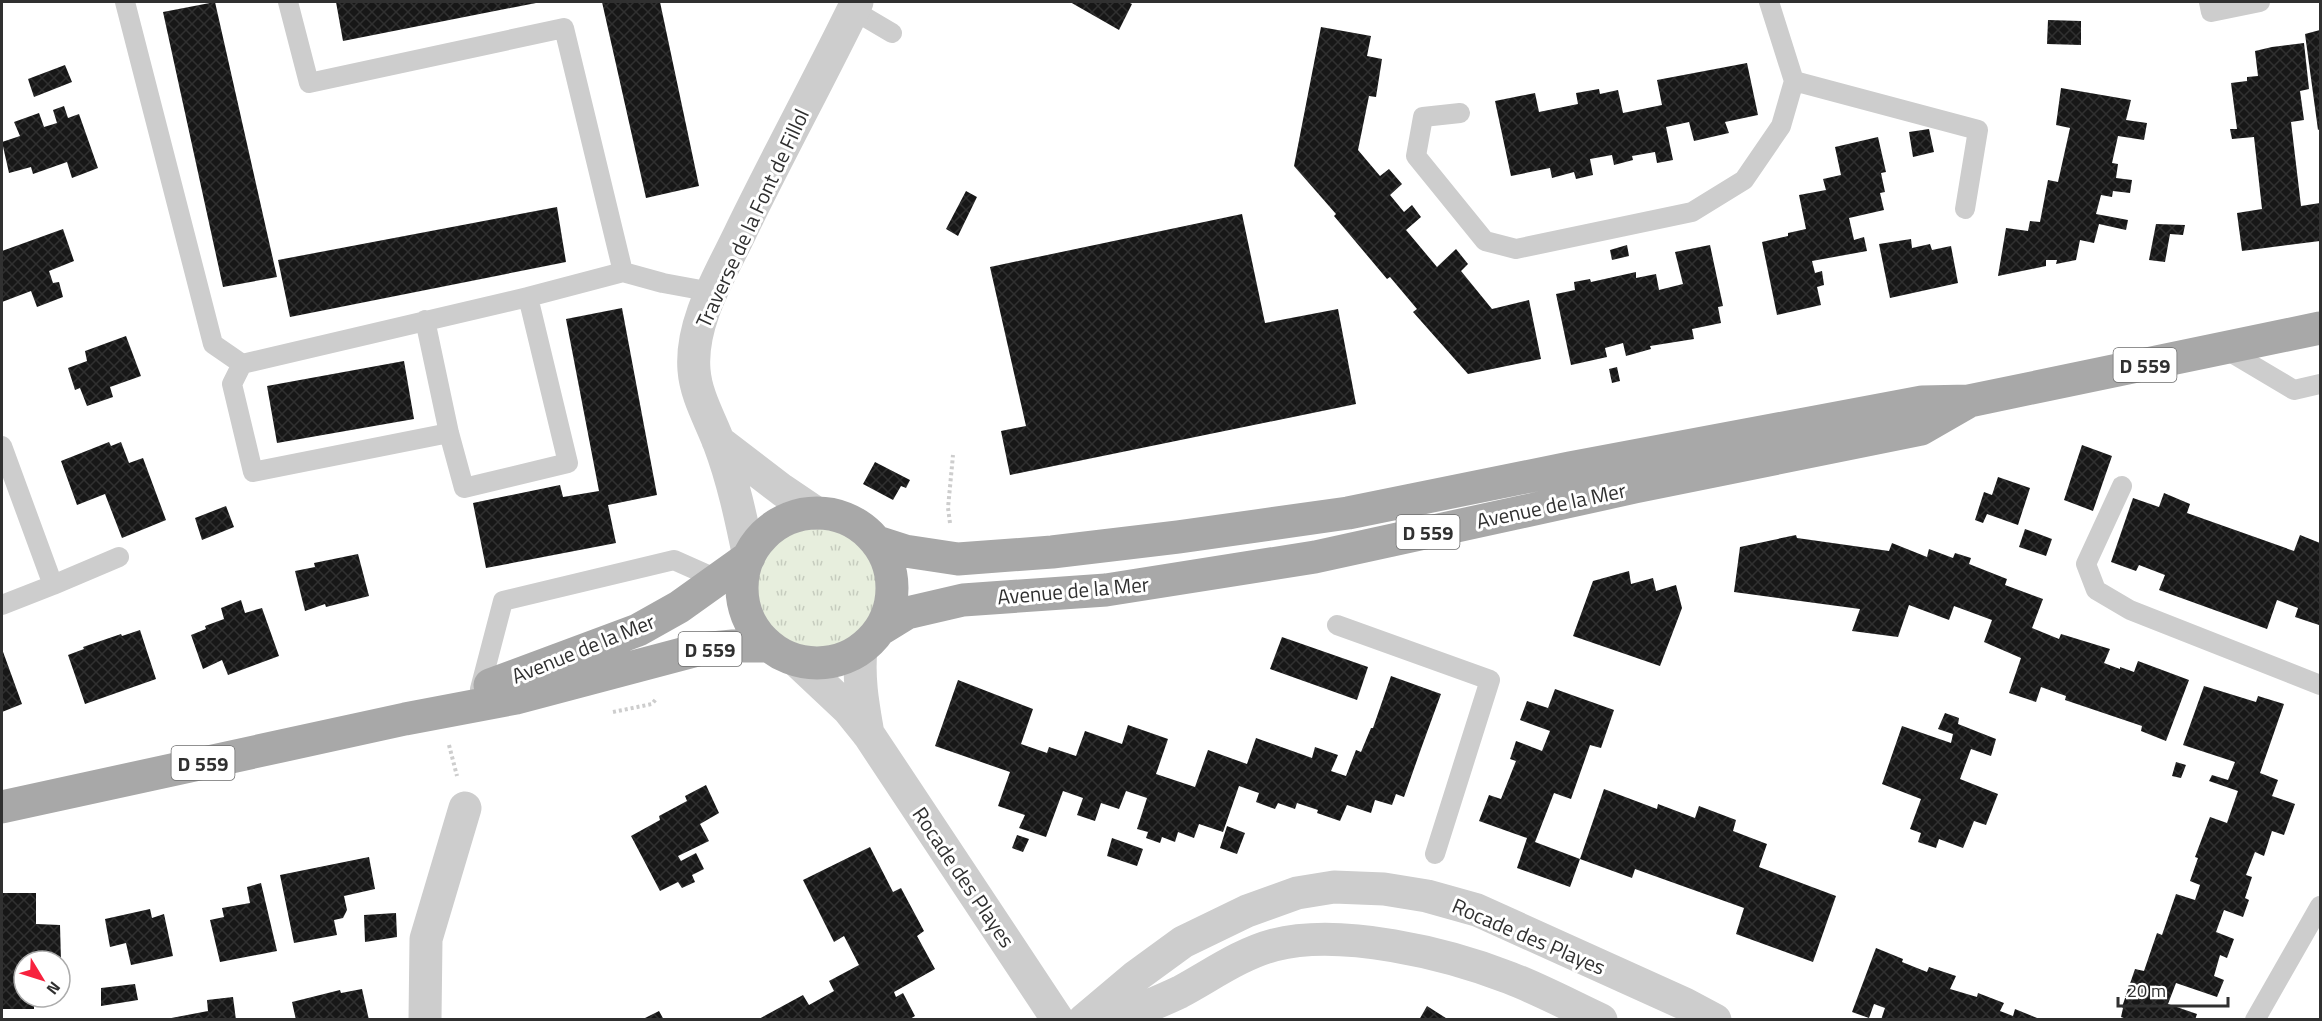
<svg xmlns="http://www.w3.org/2000/svg" width="2322" height="1021" font-family="'Titillium Web',sans-serif">
<style>
.grass{fill:url(#grass-tufts)}
.building{fill:url(#building-cross-hatch)}
.lines{fill:none;stroke-linecap:round;stroke-linejoin:round}
.path{stroke:#cdcdcd;stroke-width:4;stroke-dasharray:3 3;stroke-linecap:butt}
.service{stroke:#cdcdcd;stroke-width:20}
.minor{stroke:#cdcdcd;stroke-width:33}
.tertiary{stroke:#cdcdcd;stroke-width:33}
.primary{stroke:#a8a8a8;stroke-width:33}
.labels{text-anchor:middle;dominant-baseline:central;stroke-width:6;stroke-linejoin:round;paint-order:stroke}
.shield{fill:#fff;stroke:#6e6e6e;stroke-width:1.5}
.shield-label{font-size:20px;font-weight:bold;fill:#303030}
.street-label{font-size:21px;fill:#303030;stroke:#fff}
</style>
<defs>
<pattern id="grass-tufts" width="24" height="20" patternUnits="userSpaceOnUse" patternTransform="scale(1.5)"><rect width="24" height="20" fill="#e7eedd"/><path d="M3 7l-1-3M5 7V3M7 7l1-3M15 17l-1-3M17 17v-4M19 17l1-3" fill="none" stroke="#c6ccbe"/></pattern>
<pattern id="building-cross-hatch" width="8" height="8" patternUnits="userSpaceOnUse" patternTransform="scale(1.5)"><rect width="8" height="8" fill="#171717"/><path d="M0 0l8 8M0 8l8-8" fill="none" stroke="#303030"/></pattern>
</defs>
<rect width="100%" height="100%" fill="#fff"/>
<!-- grass -->
<path class="grass" d="M743 588a74 74 0 1 1 148 0a74 74 0 1 1-148 0Z"/>
<!-- building -->
<path class="building" d="M215,2L277,277L223,287L163,12Z
M336,2H536V3L343,41Z
M602,2H660L699,186L646,198Z
M1070,2H1128L1132,4L1119,30Z
M2048,20L2081,21V45L2047,44Z
M1321,27L1371,36L1367,56L1382,59L1376,97L1369,96L1358,150L1380,176L1389,169L1402,184L1390,195L1404,212L1412,205L1421,217L1406,230L1437,267L1456,249L1468,264L1461,271L1492,309L1529,300L1541,359L1468,374L1413,312L1417,309L1390,277L1387,279L1334,216L1336,214L1294,166Z
M2320,30V129L2318,130L2305,34Z
M2304,43L2309,89L2300,91L2304,120L2291,122L2301,206L2320,203V241L2242,251L2237,213L2262,209L2254,137L2232,139L2230,129H2237L2231,83L2247,81V77L2258,76L2255,51L2272,47Z
M1747,63L1758,115L1725,122L1729,133L1694,141L1689,122L1666,127L1673,160L1657,163L1655,152L1632,156L1633,160L1614,165L1612,155L1590,159L1593,175L1576,179L1574,172L1552,178L1550,168L1511,176L1495,101L1535,93L1539,112L1578,104L1576,93L1599,89L1600,94L1618,90L1623,113L1662,105L1657,80Z
M65,65L72,82L34,97L28,79Z
M2061,88L2131,100L2126,120L2147,123L2144,140L2118,136L2112,163L2118,164L2116,178L2132,180L2130,193L2113,191L2112,197L2101,195L2096,214L2128,220L2126,230L2099,224L2094,243L2080,240L2076,260L2056,264L2057,260H2046V266L1998,276L2006,228L2028,231L2030,221L2040,222L2048,180L2058,182L2070,128L2056,125Z
M64,106L68,118L79,114L98,168L72,178L67,162L33,174L31,167L9,173L2,142L20,136L14,122L39,113L44,127L57,123L53,110Z
M1929,129L1934,152L1913,157L1909,132Z
M1878,137L1886,172L1881,173L1885,192L1880,193L1884,210L1849,218L1854,240L1864,237L1867,251L1812,261L1815,273L1822,271L1824,285L1817,287L1821,305L1777,315L1762,242L1788,236V233L1806,229L1799,195L1826,190L1823,179L1841,175L1835,147Z
M966,191L977,197L958,236L946,229Z
M557,207L566,262L290,317L278,260Z
M1242,214L1265,323L1338,309L1356,404L1010,475L1001,431L1026,426L990,267Z
M2156,224L2185,225L2183,235L2170,234L2165,262L2149,260Z
M63,229L74,261L49,271L53,283L59,282L63,297L37,307L31,291L2,302V251Z
M1911,239L1912,248L1930,244L1932,250L1951,246L1958,283L1890,298L1879,244Z
M1627,245L1629,256L1612,260L1610,250Z
M1710,245L1723,306L1718,307L1721,323L1692,329L1694,339L1650,346L1651,349L1626,356L1623,343L1605,348L1607,357L1571,365L1556,294L1575,290L1574,282L1590,279L1591,282L1636,272V278L1656,274L1659,290L1683,284L1675,252Z
M622,308L657,495L608,505L616,543L486,568L473,503L560,485L563,497L599,491L566,319Z
M126,336L141,376L110,387L113,397L87,406L80,388L75,390L68,368L87,361L85,351Z
M404,361L414,419L277,443L267,386Z
M1617,367L1620,381L1612,383L1609,369Z
M109,442L111,446L121,442L129,463L143,458L166,520L122,538L105,494L77,505L61,461Z
M2082,445L2112,456L2093,511L2064,500Z
M875,462L910,480L906,488L901,486L893,500L863,484Z
M1998,477L2030,488L2018,525L1987,514L1983,523L1975,520L1984,492L1992,495Z
M2164,493L2190,504L2187,513L2294,551L2300,535L2320,543L2319,625L2295,617L2298,608L2277,600L2267,629L2159,590L2165,575L2139,565L2136,571L2111,562L2133,498L2159,507Z
M226,506L234,527L202,540L195,518Z
M2025,529L2052,539L2046,556L2019,547Z
M1796,535L1797,538L1889,551L1892,543L1927,557L1929,549L1953,558L1955,553L1971,558L1969,564L2007,579L2005,585L2043,599L2032,628L2059,639L2061,634L2110,649L2104,663L2120,669V667L2134,672L2138,661L2189,680L2166,741L2141,731L2142,726L2065,700L2066,696L2041,687L2036,702L2009,693L2021,658L1984,642L1992,620L1954,606L1949,620L1909,605L1898,637L1852,631L1860,609L1734,592L1740,547Z
M358,554L369,596L326,607L325,604L305,611L295,571L315,567L314,563Z
M1629,571L1631,584L1653,578L1656,591L1676,585L1682,608L1660,666L1573,636L1593,581Z
M241,600L245,613L262,608L279,656L228,675L222,660L203,669L191,635L206,629L205,626L224,619L221,608Z
M140,630L156,679L85,704L68,655L84,649L83,647L121,634L122,636Z
M1282,637L1368,667L1357,700L1270,669Z
M2,649L22,704L2,712Z
M1391,676L1441,694L1422,746L1404,797L1396,794L1392,805L1375,800L1371,813L1347,805L1340,821L1317,813L1318,810L1297,803L1295,809L1278,803L1275,809L1256,802L1259,793L1239,786L1223,832L1199,824L1194,838L1178,832L1175,842L1162,837L1160,843L1146,838L1148,832L1137,829L1147,798L1126,791L1119,809L1101,803L1095,821L1077,815L1083,798L1063,791L1046,837L1019,828L1025,815L998,806L1010,772L935,746L958,680L1033,709L1021,744L1047,753L1049,747L1076,756L1085,731L1122,744L1128,725L1168,739L1156,774L1195,787L1208,750L1247,764L1256,738L1312,758L1315,747L1338,755L1331,771L1346,776L1356,750L1361,752L1371,728H1373Z
M2204,686L2256,702L2258,696L2284,704L2260,773L2278,780L2272,796L2295,804L2284,835L2272,831L2264,856L2255,852L2253,857L2246,875L2252,877L2245,898L2249,900L2243,917L2224,910L2216,932L2234,939L2227,958L2220,955L2214,976L2224,980L2217,997L2176,983L2168,1004L2197,1014L2195,1020H2129L2121,1017L2123,1008L2122,1007L2135,969L2144,971L2157,933L2162,935L2176,894L2195,900L2200,885L2190,881L2198,858L2195,857L2210,817L2227,823L2238,791L2209,781L2212,775L2228,780L2235,762L2183,745Z
M1555,689L1614,710L1601,748L1590,745L1571,799L1554,793L1535,842L1580,859L1570,887L1517,868L1527,838L1479,821L1489,795L1501,799L1516,761L1510,759L1516,741L1542,751L1550,731L1520,720L1527,701L1548,708Z
M1945,713L1959,718L1958,724L1996,739L1991,756L1971,749L1960,779L1998,794L1986,825L1974,821L1963,848L1939,839L1936,848L1918,842L1921,833L1910,829L1921,799L1882,784L1902,726L1951,743L1953,734L1938,729Z
M2176,762L2186,765L2181,778L2172,776Z
M706,785L719,813L700,824L709,841L678,856L681,861L696,853L704,869L692,875L695,882L682,888L678,882L660,891L631,836L660,820L659,816L687,801L685,796Z
M1604,789L1657,809L1658,804L1695,818L1699,806L1736,820L1733,831L1767,844L1759,867L1836,896L1813,962L1736,934L1744,908L1635,869L1632,878L1580,859Z
M1227,826L1245,833L1237,854L1220,848Z
M1017,835L1029,839L1023,852L1012,848Z
M1112,838L1143,849L1137,866L1107,856Z
M870,847L893,892L901,888L924,931L917,936L935,969L894,992L896,997L903,993L915,1016L908,1020H757L803,995L809,1005L834,991L829,981L859,965L844,936L834,942L803,880Z
M369,857L375,889L344,896L347,910L343,918L334,920L337,935L294,943L280,875Z
M261,883L277,951L220,962L210,920L224,917L222,908L250,903L247,887Z
M2,893H36V924L60,925L61,961H24V997H34V1009H2Z
M150,909L152,918L164,914L173,956L131,965L126,943L110,947L105,919Z
M396,913L397,937L365,942L364,915Z
M1876,948L1903,959L1902,962L1927,972L1929,967L1956,976L1950,989L1977,997L1978,993L2004,1003L2000,1011L2013,1016L2015,1009L2042,1020H1881L1885,1008L1874,1004L1869,1018L1852,1012Z
M135,984L138,1000L101,1006V988Z
M362,989L369,1020H296L292,1002L340,990L341,993Z
M233,997L236,1020H161L208,1011L207,1000Z
M1427,1006L1449,1020H1419Z
M659,1011L664,1020H641Z"/>
<g class="lines">
<!-- path -->
<path class="path" d="M950,523L948,508L953,455
M613,712L652,704L656,699
M449,745L457,776"/>
<!-- service -->
<path class="service" d="M125,2L213,344L242,364L528,297L568,463L464,488L449,433L425,320
M288,2L309,83L564,28L623,272L663,283L712,292
M1769,2L1794,81L1978,130L1965,209
M2209,2L2211,12L2260,2
M853,10L892,33
M1460,113L1423,117L1416,156L1485,241L1516,249L1692,212L1744,180L1781,126L1794,81
M528,297L623,272
M2225,349L2294,390L2320,384
M242,364L232,384L253,472L449,433
M2,446L53,585L2,605
M2122,486L2086,564L2096,590L2130,610L2320,685
M53,585L119,557
M1337,625L1490,680L1435,854
M480,689L503,601L674,560L719,580
M2255,1020L2320,906"/>
<!-- minor -->
<path class="minor" d="M425,1020L426,939L465,808"/>
<!-- tertiary -->
<path class="tertiary" d="M718,441L782,490L816,513
M749,557C741,518 733,480 719,443C710,419 696,396 694,370C690,321 722,272 742,229C779,153 820,78 857,2
M861,649C858,679 863,705 868,734
M797,661L848,709L869,735L1058,1020
M1084,1020L1135,977L1183,942L1247,911L1297,893L1334,887L1384,889L1427,896L1477,910L1685,1004L1715,1020
M1117,1020C1138,1010 1159,1002 1180,992C1210,976 1240,954 1274,945C1341,928 1446,953 1510,978C1541,990 1571,1006 1601,1020"/>
<!-- primary -->
<path class="primary" d="M742 588a75 75 0 1 1 150 0a75 75 0 1 1-150 0Z
M877,542L905,551L958,559L1052,552L1178,537L1348,513L1570,468L1922,402L1969,401L2320,328
M881,629L907,613L963,600L1106,590L1315,557L1635,487L1921,429L1968,402
M490,685L638,630L679,607L749,557
M2,807L405,719L516,698L701,649L733,646H769"/>
</g>
<g class="labels">
<!-- shield labels -->
<g class="shield">
<rect x="2113.5" y="348" width="63" height="34" rx="4.5"/>
<rect x="1396.5" y="515" width="63" height="34" rx="4.5"/>
<rect x="678.5" y="632" width="63" height="34" rx="4.5"/>
<rect x="171.5" y="746" width="63" height="34" rx="4.5"/>
</g>
<g class="shield-label">
<text x="2145" y="365">D 559</text>
<text x="1428" y="532">D 559</text>
<text x="710" y="649">D 559</text>
<text x="203" y="763">D 559</text>
</g>
<!-- street labels -->
<g class="street-label">
<text transform="translate(752 218) rotate(-65)">Traverse de la Font de Fillol</text>
<text transform="translate(1551 505) rotate(-12)">Avenue de la Mer</text>
<text transform="translate(1073 590) rotate(-5)">Avenue de la Mer</text>
<text transform="translate(583 648) rotate(-22)">Avenue de la Mer</text>
<text transform="translate(964 877) rotate(56)">Rocade des Playes</text>
<text transform="translate(1529 936) rotate(23)">Rocade des Playes</text>
</g>
</g>
<!-- border -->
<rect width="2322" height="1021" fill="none" stroke="#303030" stroke-width="6"/>
<!-- north arrow -->
<g transform="translate(42 979) rotate(128)"><circle r="28" fill="#ffffff" stroke="#acacac" stroke-width="1.5"/>
<path d="M0-4.5L10 22L0 15L-10 22Z" fill="#f7223e"/>
<text y="-9" font-size="16" font-weight="bold" text-anchor="middle" fill="#303030">N</text>
</g>
<!-- scale -->
<path d="M2118 997v9h110v-9" fill="none" stroke="#303030" stroke-width="3"/>
<text x="2127" y="997" font-size="18" fill="#303030" stroke="#ffffff" stroke-width="4.5" paint-order="stroke">20 m</text>
</svg>
